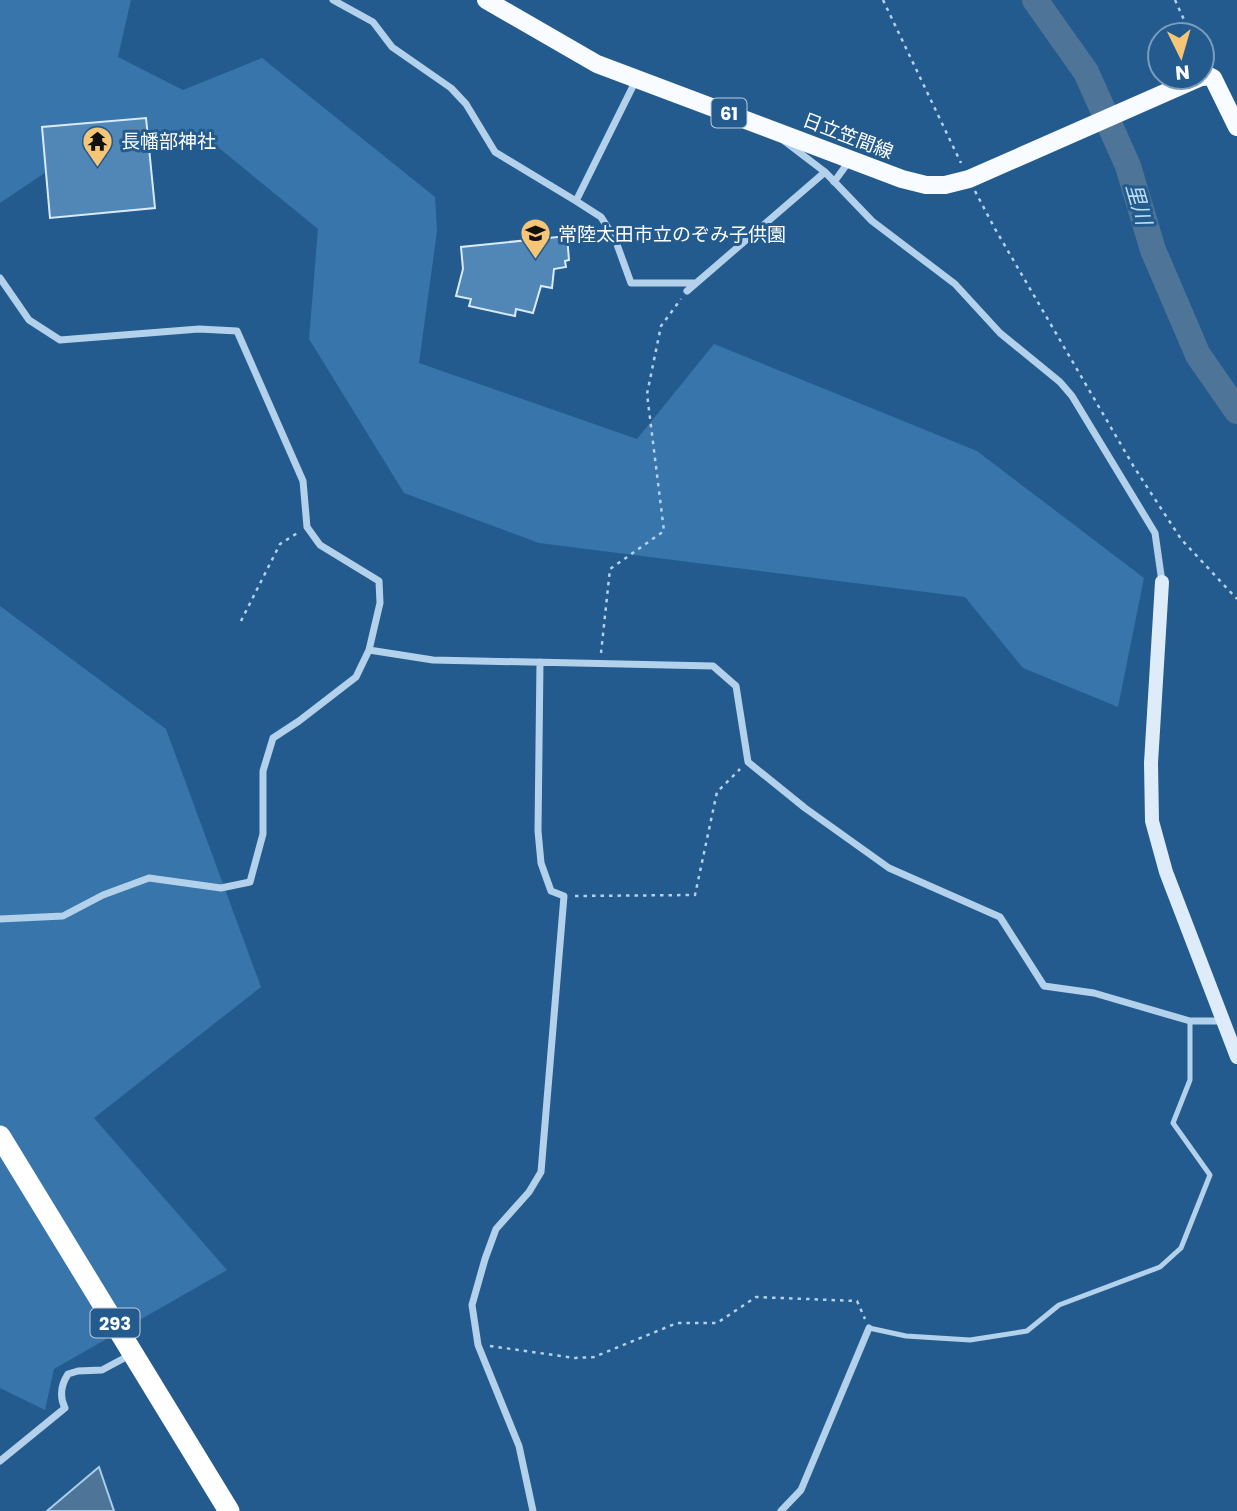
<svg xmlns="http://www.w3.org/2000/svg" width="1237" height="1511" font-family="Poppins,'Noto Sans JP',sans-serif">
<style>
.green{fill:#3775ab}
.water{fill:#4e7498;stroke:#a7cdec;stroke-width:2}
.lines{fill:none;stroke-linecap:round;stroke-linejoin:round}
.river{stroke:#4e7498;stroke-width:26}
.building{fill:#5087b7;stroke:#d8eaf9;stroke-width:2}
.path{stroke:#b3d1eb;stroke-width:2.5;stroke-dasharray:3.5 5;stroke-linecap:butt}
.lane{stroke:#b3d1eb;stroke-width:5}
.street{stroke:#b3d1eb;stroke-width:7}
.secondary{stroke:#deecf9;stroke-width:14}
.primary{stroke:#f8fbff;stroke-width:18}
.highway{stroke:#fff;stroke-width:21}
.labels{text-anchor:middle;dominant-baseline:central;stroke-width:6;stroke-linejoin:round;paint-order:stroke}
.shield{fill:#235b8e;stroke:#bdcedd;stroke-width:2}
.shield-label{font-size:18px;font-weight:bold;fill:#fff}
.street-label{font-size:19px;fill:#fff;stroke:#235b8e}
.poi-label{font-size:19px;fill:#fff;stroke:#235b8e;text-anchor:start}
.water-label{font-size:21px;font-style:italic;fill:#bfdbf2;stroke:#235b8e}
</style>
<rect width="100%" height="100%" fill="#235b8e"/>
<!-- green -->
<path class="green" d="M0,0H131L118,57L183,90L262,58L435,197L437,231L419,363L637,439L714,344L977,451L1144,578L1118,707L1023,668L965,597L539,543L404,493L309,339L318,229L208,139L88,144L0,203Z
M0,606L166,729L261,987L94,1118L227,1270L54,1369L45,1410L0,1388Z"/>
<!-- water -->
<path class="water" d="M99,1467L114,1511H47Z"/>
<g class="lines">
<!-- river -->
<path class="river" d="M1035,0L1086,72L1128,166L1153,250L1198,355L1237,411"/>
</g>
<!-- building -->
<path class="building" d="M146,118L155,208L50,218L42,127Z
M567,236L569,260L565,261L566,267L554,269L552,288L541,286L533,313L516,309L515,316L469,306L471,299L456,296L463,269L461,247Z"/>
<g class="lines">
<!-- path -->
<path class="path" d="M883,0L961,163
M1175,0L1191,35
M975,191L994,227L1134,467L1181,539L1237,599
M241,621L280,544L299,532
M601,653L610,569L664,531L647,394L661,326L681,299
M575,896L695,895L717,792L740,769
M490,1346L575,1358L594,1357L677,1323H717L756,1297L857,1301L865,1319"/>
<!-- lane -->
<path class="lane" d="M869,1328L906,1336L970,1340L1027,1331L1059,1305L1160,1267L1181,1248L1210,1175L1173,1123L1190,1080V1021"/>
<!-- street -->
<path class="street" d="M333,0L373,22L392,47L451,88L466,104L495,152L576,201L636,80
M783,140L825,172L872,221L955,284L1000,333L1060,382L1072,396L1155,533L1162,582
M834,182L850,160
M576,201L601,217L615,239L631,283H695
M0,278L29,320L60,340L199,329L237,331L303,481L307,527L320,545L379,581L380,603L369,650L356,677L299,721L273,738L263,771V834L250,882L221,888L149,878L103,895L63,916L0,919
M687,291L825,172
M369,650L433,660L713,666L736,686L748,762L805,808L889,868L1000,917L1044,986L1094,993L1190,1021H1222
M0,1461L65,1408C59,1396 61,1385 68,1374L78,1371L102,1370L130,1355
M533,1511L519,1446L478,1345L472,1305L485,1259L496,1229L529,1192L541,1172L564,896L551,891L541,863L538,831L540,662
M781,1511L801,1490L869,1328"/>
<!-- secondary -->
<path class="secondary" d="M1162,582L1151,763L1152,821L1166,872L1237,1057"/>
<!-- primary -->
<path class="primary" d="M486,0L597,64L902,179L926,185H945L969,179L1201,77
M1202,77L1209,76L1213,78L1237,127"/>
<!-- highway -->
<path class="highway" d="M0,1136L229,1511"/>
</g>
<!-- icons -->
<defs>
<symbol id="temple-pin" viewBox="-11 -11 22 30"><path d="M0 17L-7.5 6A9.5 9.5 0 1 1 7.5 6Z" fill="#f6c676" stroke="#235b8e"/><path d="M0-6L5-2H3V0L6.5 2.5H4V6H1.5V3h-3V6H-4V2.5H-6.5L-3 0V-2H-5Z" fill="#111"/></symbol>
<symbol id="school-pin" viewBox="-11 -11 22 30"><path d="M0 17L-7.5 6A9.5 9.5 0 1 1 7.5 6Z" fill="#f6c676" stroke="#235b8e"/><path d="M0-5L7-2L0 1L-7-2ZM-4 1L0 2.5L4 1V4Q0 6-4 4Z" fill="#111"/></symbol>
</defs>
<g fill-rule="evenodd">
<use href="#temple-pin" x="80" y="124" width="35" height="47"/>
<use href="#school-pin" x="518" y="216" width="35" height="47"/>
</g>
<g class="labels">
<!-- shield labels -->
<g class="shield">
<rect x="711.5" y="98.5" width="35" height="29" rx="5"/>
<rect x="90.5" y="1308.5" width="49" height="29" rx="5"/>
</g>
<g class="shield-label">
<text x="729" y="113">61</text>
<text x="115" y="1323">293</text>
</g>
<!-- street labels -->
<g class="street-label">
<text transform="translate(848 136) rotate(21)">日立笠間線</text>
</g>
<!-- poi labels -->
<g class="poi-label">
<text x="121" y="141">長幡部神社</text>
<text x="558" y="234">常陸太田市立のぞみ子供園</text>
</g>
<!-- water labels -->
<g class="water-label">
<text transform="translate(1139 204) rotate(74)">里川</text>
</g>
</g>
<!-- north arrow -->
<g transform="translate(1181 56) rotate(175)"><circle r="33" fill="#235b8e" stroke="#7b9dbb" stroke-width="2"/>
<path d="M0-5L12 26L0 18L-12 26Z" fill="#f6c676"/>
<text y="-10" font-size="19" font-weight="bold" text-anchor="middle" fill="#ffffff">N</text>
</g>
</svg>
